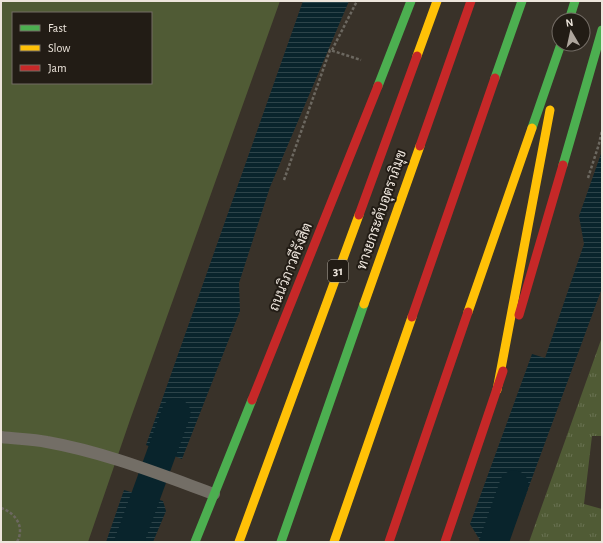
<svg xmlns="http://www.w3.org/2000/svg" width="603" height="543" font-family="'Alegreya Sans',Sarabun,sans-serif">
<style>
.grass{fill:url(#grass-tufts)}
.pitch{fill:#505b35;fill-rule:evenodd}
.water{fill:url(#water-rules)}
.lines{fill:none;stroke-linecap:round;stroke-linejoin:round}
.canal{stroke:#09242c;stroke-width:29}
.path{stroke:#6c6860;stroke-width:2.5;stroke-dasharray:3 2;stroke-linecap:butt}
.lane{stroke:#736e66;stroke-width:12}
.fast{stroke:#4caf50;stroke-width:9}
.slow{stroke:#ffc107;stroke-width:9}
.jam{stroke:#c62828;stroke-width:9}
.labels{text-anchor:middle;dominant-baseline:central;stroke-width:4;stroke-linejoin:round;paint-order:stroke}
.shield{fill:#221c15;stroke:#b0a9a0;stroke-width:1}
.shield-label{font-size:13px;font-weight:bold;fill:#ede5dc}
.street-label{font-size:14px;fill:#ede5dc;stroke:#221c15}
</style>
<defs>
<pattern id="grass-tufts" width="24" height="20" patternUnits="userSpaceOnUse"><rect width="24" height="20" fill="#505b35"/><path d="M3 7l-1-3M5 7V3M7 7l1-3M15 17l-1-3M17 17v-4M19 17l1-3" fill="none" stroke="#6a7252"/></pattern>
<pattern id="water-rules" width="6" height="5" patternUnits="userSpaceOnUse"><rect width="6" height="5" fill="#09242c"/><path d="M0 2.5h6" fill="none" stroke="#2d444a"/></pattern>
</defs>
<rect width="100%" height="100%" fill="#393229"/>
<!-- grass -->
<path class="grass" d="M602,337V436H592L584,504L602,509V542H529Z"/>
<!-- pitch -->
<path class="pitch" d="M1,1H280L130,420L88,542H1ZM13,13H151V83H13Z"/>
<!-- water -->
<path class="water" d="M303,1H349L270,187L239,283L240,311L182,459L146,445Z
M602,151V288L514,527L497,522L485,542H481L470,524L532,354L545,358L584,244L579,216Z
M124,490L163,501L166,511L153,542H106Z"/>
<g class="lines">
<!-- canal -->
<path class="canal" d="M129,542L176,413
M494,542L514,485"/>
<!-- path -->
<path class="path" d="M332,50L357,1
M588,178L599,144L602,130
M284,180L330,50L361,60
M1,508C16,513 25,527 17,542"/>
<!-- lane -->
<path class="lane" d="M1,437C16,439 32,439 47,442C104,452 159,474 214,494"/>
<!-- fast -->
<path class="fast" d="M569,20L575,1
M495,78L522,1
M378,86L411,1
M532,128L561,44
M563,165L602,30
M195,542L252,400
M281,542L364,304"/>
<!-- slow -->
<path class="slow" d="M417,56L437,1
M364,304L420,146
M468,312L532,128
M497,390L550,110
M239,542L359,215
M334,542L412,317"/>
<!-- jam -->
<path class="jam" d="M420,146L471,1
M359,215L417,56
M519,315L563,165
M412,317L495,78
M252,400L378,86
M389,542L468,312
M445,542L503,371"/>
</g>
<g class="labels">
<!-- shield labels -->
<rect class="shield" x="328" y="260" width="20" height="22" rx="3"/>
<g class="shield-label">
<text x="338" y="271">31</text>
</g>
<!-- street labels -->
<g class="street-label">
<text transform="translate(382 210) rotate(-71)">ทางยกระดับอุตราภิมุข</text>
<text transform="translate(291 267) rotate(-68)">ถนนวิภาวดีรังสิต</text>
</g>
</g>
<!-- border -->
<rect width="603" height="543" fill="none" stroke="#ede5dc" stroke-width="4"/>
<!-- legend -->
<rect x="12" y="12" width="140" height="72" fill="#221c15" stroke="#736c65"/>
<rect x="20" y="25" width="20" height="6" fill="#4caf50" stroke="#736c65"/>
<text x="48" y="32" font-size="12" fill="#ede5dc">Fast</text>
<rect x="20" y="45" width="20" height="6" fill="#ffc107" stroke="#736c65"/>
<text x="48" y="52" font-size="12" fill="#ede5dc">Slow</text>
<rect x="20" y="65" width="20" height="6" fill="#c62828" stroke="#736c65"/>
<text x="48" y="72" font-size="12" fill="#ede5dc">Jam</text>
<!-- north arrow -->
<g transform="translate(571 32) rotate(351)"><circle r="19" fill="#221c15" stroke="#736c65"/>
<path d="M0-3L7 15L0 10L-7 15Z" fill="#aea69d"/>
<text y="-6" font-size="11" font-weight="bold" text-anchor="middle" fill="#ede5dc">N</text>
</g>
</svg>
